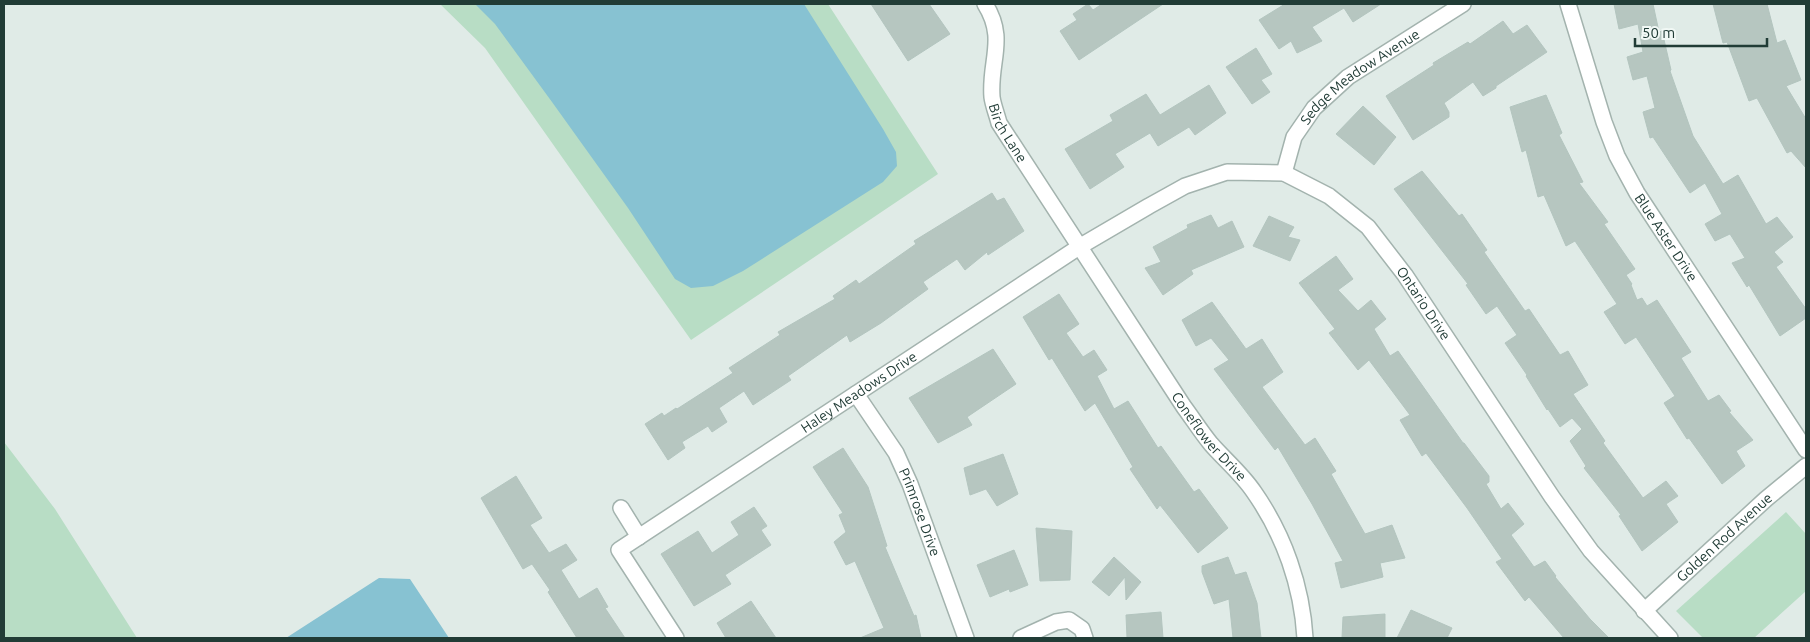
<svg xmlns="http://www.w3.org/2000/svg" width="1810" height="642" font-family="Ubuntu,sans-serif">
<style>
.green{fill:#b8ddc5}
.water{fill:#87c2d2}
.building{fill:#b6c6c0;stroke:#b3c5bf}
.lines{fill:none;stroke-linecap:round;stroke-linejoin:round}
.street-casing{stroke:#a3b3ae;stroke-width:18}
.street{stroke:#fff;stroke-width:15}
.labels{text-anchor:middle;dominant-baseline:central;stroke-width:5;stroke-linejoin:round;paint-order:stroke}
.street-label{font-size:14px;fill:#213c36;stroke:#f1f8f5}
</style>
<rect width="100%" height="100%" fill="#e0ebe7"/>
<!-- green -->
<path class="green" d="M440,4H828L938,174L691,340L485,48Z
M4,442L55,509L137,638H4Z
M1786,512L1806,534V591L1754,638H1703L1676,611Z"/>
<!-- water -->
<path class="water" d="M475,4H804L883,129L896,152L897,166L883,182L743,271L713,286L691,288L675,279L628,208L552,102L495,24Z
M379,578L410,579L449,638H286Z"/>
<!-- building -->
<path class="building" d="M871,4H929L950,34L908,61Z
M1088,4L1093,10L1102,4H1163L1079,60L1060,31L1077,20L1073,14Z
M1285,4H1381L1353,22L1344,8L1312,27L1322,41L1297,53L1291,41L1279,49L1259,20Z
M1614,4H1653L1659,32L1662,31L1671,70L1670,71L1693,136L1723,184L1738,175L1766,224L1777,217L1793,237L1774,252L1783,262L1776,267L1806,309V318L1780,336L1749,285L1747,287L1732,263L1745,258L1730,234L1715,241L1705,224L1722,214L1705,183L1690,193L1653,137L1650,138L1643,112L1655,108L1647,76L1633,80L1627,57L1643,52L1638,24L1619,29Z
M1713,4H1767L1777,43L1785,40L1801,80L1786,86L1806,119V168L1791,151L1787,153L1757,98L1749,101L1727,42L1723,43Z
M1503,21L1513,34L1527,25L1547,52L1496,86V88L1483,96L1473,82L1444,103L1449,112V117L1413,140L1386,96L1434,65L1433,63L1468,42L1470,44Z
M1256,48L1272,74L1261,80L1270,92L1252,104L1226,67Z
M1209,85L1226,113L1195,135L1189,127L1158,146L1150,133L1115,154L1124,167L1090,189L1065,149L1113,121L1110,115L1146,94L1160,115Z
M1546,95L1562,133L1559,135L1583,182L1579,183L1608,222L1604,224L1635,269L1626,275L1632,284L1631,285L1637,300L1642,298L1647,306L1657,300L1691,352L1681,358L1708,401L1719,395L1731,411L1729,412L1753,440L1736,451L1745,466L1722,484L1689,438L1687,439L1664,403L1675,396L1636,337L1625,344L1604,312L1617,304L1575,241L1566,246L1544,195L1538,197L1526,150L1522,152L1510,107Z
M1363,106L1396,137L1374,165L1336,134Z
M1422,171L1459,216L1462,214L1487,250L1484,252L1525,311L1529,309L1560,355L1568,351L1588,385L1573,394L1605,441L1603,443L1643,498L1666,481L1678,496L1666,504L1678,522L1642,551L1619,516L1621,515L1584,468L1586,466L1570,441L1582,429L1572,418L1560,427L1548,409L1547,410L1526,376L1527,375L1505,343L1517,335L1497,306L1486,314L1466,285L1468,284L1394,189Z
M992,193L997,201L1004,198L1024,231L988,255L987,252L965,270L957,259L923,282L928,289L881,323L850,342L847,335L788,376L791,380L753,405L744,391L719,408L727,422L712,432L708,426L682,442L685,448L668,460L645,424L662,413L664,416L676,408L677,409L733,373L729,368L780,335L778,332L835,299L833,296L856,280L859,284L916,244L914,241Z
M1211,215L1218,228L1232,221L1244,247L1191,270L1193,274L1163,295L1145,268L1161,262L1153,247L1188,228L1187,225Z
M1269,216L1294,227L1288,237L1300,240L1290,261L1253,246Z
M1336,256L1353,279L1338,290L1358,311L1371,300L1386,319L1374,329L1390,356L1398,351L1463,443H1464L1489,476V482L1486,484L1501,509L1508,503L1524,524L1511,535L1534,567L1545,561L1556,576L1555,577L1590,619L1609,638H1564L1529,597L1525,601L1496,562L1502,559L1467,508L1426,453L1422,456L1400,420L1410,415L1369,360L1358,370L1329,333L1335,329L1299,283Z
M1059,294L1079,324L1066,333L1083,357L1094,350L1107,370L1097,376L1114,409L1128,401L1158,448L1161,446L1194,492L1199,489L1228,528L1198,553L1160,505L1157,509L1130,469L1133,467L1095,403L1085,411L1052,358L1049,360L1023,317Z
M1212,302L1246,349L1262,339L1283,372L1262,387L1305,445L1315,438L1336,471L1331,474L1365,534L1392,525L1405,558L1380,563L1383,577L1341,588L1335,563L1343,561L1312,504L1278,447L1275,450L1214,369L1229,360L1211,338L1196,346L1182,320Z
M993,349L1016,384L967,417L972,425L938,443L909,398Z
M843,448L868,487L887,546L885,547L914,616L916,615L921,638H860L884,628L855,561L846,565L834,542L846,532L839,515L843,513L813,467Z
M1003,454L1018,494L997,506L986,489L970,495L964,468Z
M516,476L542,518L530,525L549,553L566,544L577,560L561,570L579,599L597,588L608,607L605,608L625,638H577L548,592L550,590L532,564L523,569L481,498Z
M754,507L767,526L761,530L771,545L725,575L731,584L694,606L661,554L698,531L712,553L739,535L731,522Z
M1036,528L1072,531L1070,580L1040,581Z
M1014,550L1028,585L1010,592L1009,589L990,597L977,565Z
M1114,557L1141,582L1126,600L1125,577L1109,596L1092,582Z
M1228,557L1235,575L1246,572L1257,603L1261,638H1233L1229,599L1214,604L1202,572V566Z
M751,601L776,638H726L717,623Z
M1411,610L1452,628L1447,638H1397Z
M1161,612L1163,638H1127L1126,615Z
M1385,614V638H1342L1343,617Z"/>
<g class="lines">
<defs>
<g id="street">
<path id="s1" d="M985,4C1007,39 989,61 992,97C993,105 997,115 999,123L1184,407C1193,419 1201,432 1211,444C1225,460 1242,474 1254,492C1284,535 1302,586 1305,638"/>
<path id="s2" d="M1568,4L1604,122L1617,156L1637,193L1806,450"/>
<path id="s3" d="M1284,173L1294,137L1314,108L1348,77L1463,4"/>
<path id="s4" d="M856,394L896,453L910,484L966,638"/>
<path d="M621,508L639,537"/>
<path id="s5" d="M1644,611L1766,499L1806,466"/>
<path id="s6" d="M676,638L619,550L1079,247L1149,206L1185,186L1227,172L1284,173L1329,196L1368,227L1405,275L1552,497L1591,551L1670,638"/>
<path d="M1021,638L1056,622L1069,620L1082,629L1085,638"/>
</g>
</defs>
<!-- street casing -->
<use href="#street" class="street-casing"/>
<!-- street -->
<use href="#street" class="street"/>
</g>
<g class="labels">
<!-- street labels -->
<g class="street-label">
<text stroke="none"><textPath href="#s3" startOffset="128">Sedge Meadow Avenue</textPath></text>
<text stroke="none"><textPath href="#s1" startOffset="135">Birch Lane</textPath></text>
<text stroke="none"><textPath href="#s2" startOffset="255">Blue Aster Drive</textPath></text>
<text stroke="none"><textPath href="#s6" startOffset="1074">Ontario Drive</textPath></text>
<text stroke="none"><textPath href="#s6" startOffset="392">Haley Meadows Drive</textPath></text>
<text stroke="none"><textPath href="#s1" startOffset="500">Coneflower Drive</textPath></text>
<text stroke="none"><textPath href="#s4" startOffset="135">Primrose Drive</textPath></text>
<text stroke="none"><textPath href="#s5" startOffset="109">Golden Rod Avenue</textPath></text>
</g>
</g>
<!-- border -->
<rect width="1810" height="642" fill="none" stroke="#213c36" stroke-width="10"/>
<!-- scale -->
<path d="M1635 38v8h132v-8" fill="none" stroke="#213c36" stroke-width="2.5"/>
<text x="1642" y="38" font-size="15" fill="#213c36" stroke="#f1f8f5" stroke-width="4" paint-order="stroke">50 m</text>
</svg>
